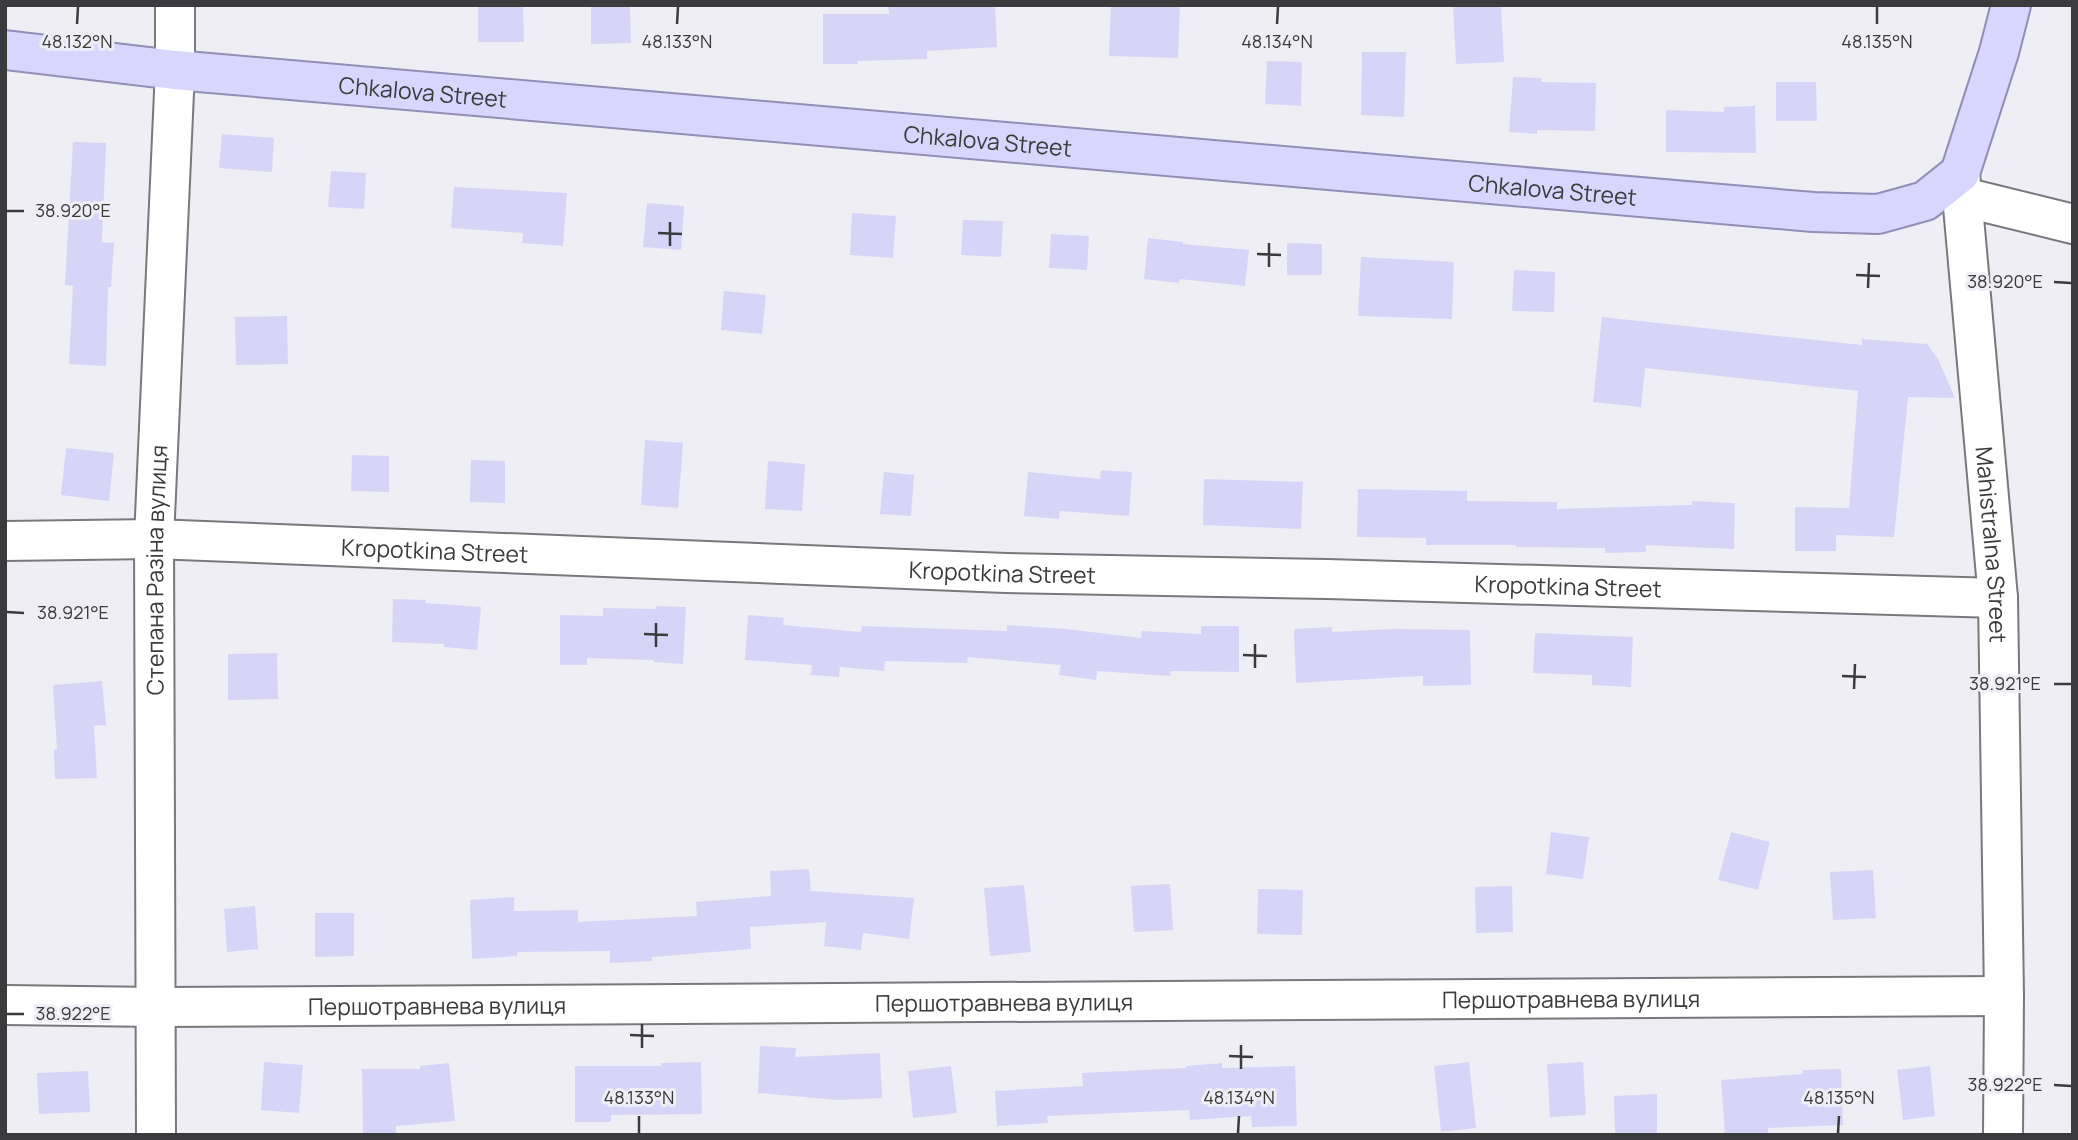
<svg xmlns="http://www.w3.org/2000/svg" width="2078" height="1140" font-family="Manrope,sans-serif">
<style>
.building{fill:#d6d5f7}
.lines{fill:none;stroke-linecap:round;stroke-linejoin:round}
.minor-casing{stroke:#78787d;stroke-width:42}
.major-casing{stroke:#918eb8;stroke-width:42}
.minor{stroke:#fff;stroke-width:38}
.major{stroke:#d9d6fd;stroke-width:38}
.ticks{fill:none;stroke:#3b3b3d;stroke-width:2.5}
.labels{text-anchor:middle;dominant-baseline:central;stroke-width:6;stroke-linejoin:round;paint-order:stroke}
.street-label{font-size:23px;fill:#3b3b3d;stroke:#efeef4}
.ticks-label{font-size:18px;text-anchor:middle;fill:#3b3b3d;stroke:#efeef4;stroke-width:6;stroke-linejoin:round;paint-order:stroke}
</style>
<rect width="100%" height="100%" fill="#efeef4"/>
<!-- building -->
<path class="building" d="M478,5H523L524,42H478Z
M591,5H630L631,43L591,44Z
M888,5H995L997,47L927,51V59L858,61V64H823V14H889Z
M1111,5H1180L1178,58L1109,56Z
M1453,5H1501L1504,62L1456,64Z
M1362,52H1406L1404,117L1361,115Z
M1267,61L1302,62L1301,106L1265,104Z
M1513,77L1541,78V82L1596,83L1595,131L1537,130V134L1509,132Z
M1776,82H1816L1817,121H1776Z
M1755,106L1756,153L1666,152V110L1724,112V107Z
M222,134L274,138L272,172L219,168Z
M73,142L106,143L102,242L114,243L111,287H108L106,366L69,364L73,286L65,285Z
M331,171L366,173L364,209L328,207Z
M454,187L567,193L563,246L522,243L523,233L451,228Z
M647,203L684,206L681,250L643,247Z
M852,213L896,216L893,258L850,255Z
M963,220L1003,221L1001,257L961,255Z
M1051,234L1089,236L1087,270L1049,268Z
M1148,238L1183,242V244L1249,250L1245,286L1180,279L1179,283L1144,279Z
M1287,243L1322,244V275H1287Z
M1361,257L1454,262L1452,319L1358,316Z
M1514,270L1555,272L1554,312L1512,311Z
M724,291L766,295L762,334L721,330Z
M287,316L288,364L236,365L235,317Z
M1602,317L1862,345V339L1927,344L1938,359L1955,398L1908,397L1894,537L1836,535V551H1795V507L1849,508L1858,391L1645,368L1641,407L1593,402Z
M645,440L683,443L678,508L641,505Z
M66,448L114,453L109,501L61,495Z
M352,455L389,456V492L351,491Z
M471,460L505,461V503L470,502Z
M768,461L805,464L802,511L765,509Z
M1101,470L1132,472L1129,516L1060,511L1059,519L1024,516L1028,472L1100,479Z
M884,472L914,475L911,516L880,514Z
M1204,479L1303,482L1301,529L1203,525Z
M1358,489L1467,491V501L1557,502V509L1692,505V501L1735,503L1734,549L1646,545V552L1605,553V548L1516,547V545H1426V538L1357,537Z
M393,599L426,600V603L481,607L477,650L444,647V644L392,642Z
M656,606L686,607L683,664L654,662V660L587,658V665H560V615L603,616V608L656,609Z
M748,615L784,618L783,625L861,632L862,626L1007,631V625L1066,629L1141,638L1142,631L1201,634V626H1239V672L1171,671L1170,676L1097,671L1096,680L1059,675L1061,665L968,657L967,663L885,661L884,671L840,667L839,677L811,675L812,665L745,660Z
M1332,627V632L1393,629L1470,630L1471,685L1423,686V676L1296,683L1294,629Z
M1535,633L1633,637L1631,687L1592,685V675L1533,673Z
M277,653L278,699L228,700V654Z
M102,681L106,725L94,726L97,778L55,779L54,750L57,749L53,685Z
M1551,832L1589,837L1583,879L1546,874Z
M1731,832L1770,842L1758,890L1718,880Z
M809,869L811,891L914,898L909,939L863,933L861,950L824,946L826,922L750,927L751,949L652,957V961L610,963V951L517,952V956L472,959L470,900L514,897V911L578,910V922L697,916L696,902L771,896L770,871Z
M1873,870L1876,918L1833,920L1830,872Z
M1170,884L1173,930L1134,932L1131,886Z
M1024,885L1031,952L990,956L984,888Z
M1512,886L1513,932L1476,933L1475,887Z
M1258,889L1303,890L1302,935L1257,934Z
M255,906L258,949L227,952L224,909Z
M315,913H354V956L315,957Z
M760,1046L796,1048L795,1057L880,1053L882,1098L838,1100L758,1093Z
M264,1062L303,1065L299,1113L261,1110Z
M701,1062L702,1114L611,1115V1122H575V1066H661V1063Z
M1469,1062L1476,1128L1441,1132L1434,1066Z
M1583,1062L1586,1115L1550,1117L1547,1064Z
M449,1063L455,1121L396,1126V1134H363L362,1069H420V1066Z
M1222,1063V1068L1295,1066L1297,1126L1252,1127L1251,1116L1190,1120L1189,1110L1047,1116L1048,1123L997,1126L995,1091L1083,1086L1082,1073L1186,1068V1066Z
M951,1066L957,1113L913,1118L908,1071Z
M1930,1066L1935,1116L1903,1120L1897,1070Z
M1841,1069L1843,1125L1768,1128V1133L1725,1135L1721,1080L1803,1074V1070Z
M88,1071L90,1112L39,1114L37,1073Z
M1657,1094V1135H1615L1614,1096Z"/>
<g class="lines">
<defs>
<g id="minor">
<path id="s1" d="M1960,173L1998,598L2004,996L2003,1135"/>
<path d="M1963,197L2073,224"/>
<path id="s2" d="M5,541L154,539L1006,573L1327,579L1998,598"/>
<path id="s3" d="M5,1005L157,1007L2004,996"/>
<path id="s4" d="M156,1135L154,539L175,70V5"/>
</g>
<g id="major">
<path id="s5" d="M5,50L175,70L1813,212L1878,214L1925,201L1960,173L1999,52L2011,5"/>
</g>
</defs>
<!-- minor casing -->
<use href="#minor" class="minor-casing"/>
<!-- major casing -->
<use href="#major" class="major-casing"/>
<!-- minor -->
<use href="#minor" class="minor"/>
<!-- major -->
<use href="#major" class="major"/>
</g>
<!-- ticks -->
<path class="ticks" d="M77,24L78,7M677,24L678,7M1277,24L1278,7M1877,24V7M7,211H24M658,233L682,234M670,246V222M1257,254L1281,255M1269,267V243M1856,275L1880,276M2054,282L2071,283M1868,288L1869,263M7,612L24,613M644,634L668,635M656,647V623M1243,655L1267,656M1255,668V644M1842,676L1866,677M2054,684H2071M1854,689L1855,664M7,1014H24M630,1035L654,1036M642,1048V1024M1229,1056L1253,1057M1241,1069V1045M2054,1085L2071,1086M639,1133V1116M1238,1133L1239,1116M1838,1133L1839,1116"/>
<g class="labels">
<!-- street labels -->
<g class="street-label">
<text stroke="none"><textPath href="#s5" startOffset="420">Chkalova Street</textPath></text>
<text stroke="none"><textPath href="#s5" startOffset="987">Chkalova Street</textPath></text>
<text stroke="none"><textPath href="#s5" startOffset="1554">Chkalova Street</textPath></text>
<text stroke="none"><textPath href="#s1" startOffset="373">Mahistralna Street</textPath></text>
<text stroke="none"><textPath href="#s2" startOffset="430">Kropotkina Street</textPath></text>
<text stroke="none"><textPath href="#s4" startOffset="565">Степана Разіна вулиця</textPath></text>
<text stroke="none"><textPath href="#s2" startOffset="998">Kropotkina Street</textPath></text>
<text stroke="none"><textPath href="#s2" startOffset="1564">Kropotkina Street</textPath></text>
<text stroke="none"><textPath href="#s3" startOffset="1566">Першотравнева вулиця</textPath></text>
<text stroke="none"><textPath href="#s3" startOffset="999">Першотравнева вулиця</textPath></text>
<text stroke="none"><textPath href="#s3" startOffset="432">Першотравнева вулиця</textPath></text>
</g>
</g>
<g class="ticks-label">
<text x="77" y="48">48.132°N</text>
<text x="677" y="48">48.133°N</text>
<text x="1277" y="48">48.134°N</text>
<text x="1877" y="48">48.135°N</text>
<text x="73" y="217">38.920°E</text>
<text x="2005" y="288">38.920°E</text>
<text x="73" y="619">38.921°E</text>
<text x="2005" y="690">38.921°E</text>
<text x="73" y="1020">38.922°E</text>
<text x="2005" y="1091">38.922°E</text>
<text x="639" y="1104">48.133°N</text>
<text x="1239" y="1104">48.134°N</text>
<text x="1839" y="1104">48.135°N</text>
</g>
<!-- border -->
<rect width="2078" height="1140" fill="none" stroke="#3b3b3d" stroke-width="14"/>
</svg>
